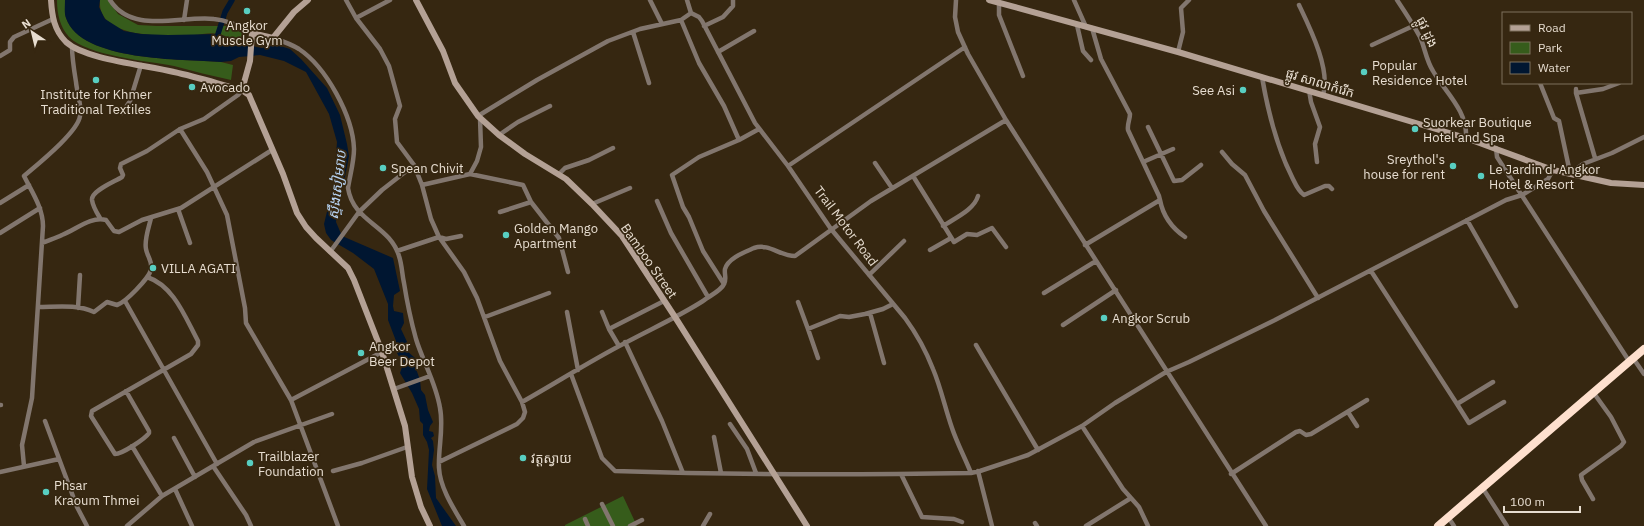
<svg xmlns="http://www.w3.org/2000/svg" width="1644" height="526" font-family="'IBM Plex Sans','Noto Sans Khmer',sans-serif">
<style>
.green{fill:#365c1b}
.water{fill:#001631}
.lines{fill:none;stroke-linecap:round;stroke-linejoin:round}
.canal{stroke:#001631;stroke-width:5.5}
.street{stroke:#82766e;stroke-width:4.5}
.secondary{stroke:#b4a195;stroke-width:6}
.highway{stroke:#fee0ce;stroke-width:8}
.poi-dot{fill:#58cec1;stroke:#362711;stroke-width:1.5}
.labels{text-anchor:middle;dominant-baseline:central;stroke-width:3.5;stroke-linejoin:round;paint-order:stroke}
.poi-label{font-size:13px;fill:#e7ddd0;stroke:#362711;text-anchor:start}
.street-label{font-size:13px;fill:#e7ddd0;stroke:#362711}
.water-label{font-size:14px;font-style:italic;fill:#b7d3f3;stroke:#362711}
</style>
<rect width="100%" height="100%" fill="#362711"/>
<!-- green -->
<path class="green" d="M57,0H65C65,6 65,13 66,18C82,62 183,59 221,62L233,65L231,80C212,76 193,71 174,66C148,61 88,56 69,37C60,27 57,14 57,0Z
M100,0H108L118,14L138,25L157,26H228L242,33L241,42C233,41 226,35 218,34C211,32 201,35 194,35C168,36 96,40 100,0Z
M623,496L637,526H565V525Z"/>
<!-- water -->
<path class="water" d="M65,0H100L99,7L105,19L124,31L141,34L168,35L218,34L241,44L262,48L277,45L290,49L301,59L327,88L340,115L347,144L349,156L344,182L338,202L336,222L342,236L393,258L400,291L394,295L393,306L394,311L403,313L404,323L401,329L409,346L407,351L415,358L414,363L420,380L421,390L425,395L428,410L433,422L430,426L429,431L433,432L434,436L431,438L433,441L434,450L432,465L435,476L436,498L456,526H442L427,489L429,450L427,442L423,435V424L420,421L419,409L412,393L400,373L403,364L397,353L396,341L388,320V304L374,269L353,253L331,240L326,233L324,224L334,183L337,142L329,114L306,72L284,61L260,55L239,57L231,61L221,62C183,59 81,62 66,18C64,13 65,6 65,0Z"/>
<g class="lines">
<!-- canal -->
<path class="canal" d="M218,34L225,12L232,0"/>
<!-- street -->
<path class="street" d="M110,0C132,35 182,15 214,19C228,20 240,27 252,33
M346,0L356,18L380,49L389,66L400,106L395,119L397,142L414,165L422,185L431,219L439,237L464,272L477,298L500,361L522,402L525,412L523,418L517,424L439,462
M650,0L662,24
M687,0L691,13L699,17L702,21L755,123L788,166L831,229L905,318C916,333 926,351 933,369C941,388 945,408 952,428C957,443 965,458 971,473
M956,0L955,17L958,32L968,54L1006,120L1266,526
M1074,0L1086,27
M1397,0C1405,12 1413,24 1420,37C1425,48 1426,60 1433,71C1445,92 1468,111 1466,138
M999,3V15L1023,76
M1299,5C1310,28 1331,70 1323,95
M356,18L390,0
M184,20L187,0
M681,20L699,63L724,106L739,140L699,157L672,175L683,207L689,217L703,251L724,284
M1077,25L1083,51L1091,60
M704,26L723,17L733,6V0
M633,32L649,83
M273,38C282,41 291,44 299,49C326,67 353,116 354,149C354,162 350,175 348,188C353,222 390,225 399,256C402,265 402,274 404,283C407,302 411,321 416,339C423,362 436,383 440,408C444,428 438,448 439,468C440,488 454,509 464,526
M1372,45L1413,26
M718,52L754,31
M1178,52L1183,32L1181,8L1189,0
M0,56L10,50V42L14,37L53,19
M1262,77C1268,112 1276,145 1292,177C1295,183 1298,191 1304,195L1325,186H1329L1332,189
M1540,83L1554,118L1559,121L1569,168V173
M1576,89V93L1603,89L1619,83
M1309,90L1311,102L1320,127L1315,144L1317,162
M1576,93L1595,158
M122,113L130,101L141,65
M478,116L537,80L608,41L640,29L681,20L691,13
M1148,127L1174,181L1182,180L1201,165
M180,129L207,172L227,215L245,308L246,323L291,400L338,526
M499,135L518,122L550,106
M739,140L759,129
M1496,148L1497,157L1629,361
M1222,152L1232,164L1245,175L1264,211L1318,298
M1143,162L1173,149
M875,163L892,188
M788,166L965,47
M470,174L477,161L481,147L480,118
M559,174L565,168L589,160L613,148
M1569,174L1583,164L1612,153L1644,137
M913,176L954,242L967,234L977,235L992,228L1006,247
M422,185L470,174L523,185L531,202L559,238L568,272
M1160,200C1163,216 1172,228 1185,237
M657,201L671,233L708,297
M0,203L29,185
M592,204L630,188
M178,209L190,243
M500,212L531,202
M100,218C97,213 93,207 92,200C91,191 114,182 122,177L123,175L120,168L121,164L147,151L180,129L204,119L238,95L242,90
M1467,220L1516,306
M943,226C955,218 974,210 978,196
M0,233L40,208
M42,243C49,240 56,238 62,235C76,230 90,216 106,220L114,231L119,232L142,220L181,208L272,150
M1085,245L1160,200L1159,196L1128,130C1127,124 1130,120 1130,114L1101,59L1092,28
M930,250L951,238
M397,251L439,237L446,239L461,236
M330,252L359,212L382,190L414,165
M1371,271L1457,404L1493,382
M869,275L904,241
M1044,293L1096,261
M125,301L217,464
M798,302L808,329L840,316L849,317L865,314L883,309L893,304
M38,307C56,307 77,304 94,312L107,302L117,305C126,302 148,279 151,270C153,262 147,256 146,249C144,240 149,227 151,218
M78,308L80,275
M567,312L578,370
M602,312L609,329L619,346
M870,313L884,363
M485,317L549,293
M1063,325L1116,290
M609,329L664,301
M808,329L818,358
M625,342L662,421L683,473
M976,345L1038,450
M1633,358L1644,374
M571,374L602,458L615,471C734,475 853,475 971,473L980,471L1028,455L1082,426L1115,403L1166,372L1189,362L1275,320L1506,200L1522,195L1548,179L1553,170
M394,389L430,376
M126,391L149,431V433C145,439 122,454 115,454L91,416L92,411L191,354L198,345V341C185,317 174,286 147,277
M1593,392L1611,417L1624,442L1621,446L1581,475L1582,480L1593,499
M291,400L382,352
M522,402C556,383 590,361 625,343C651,329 678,317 703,301C709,296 721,291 724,284C727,279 724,274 725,269C728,258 745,252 754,248C769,243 780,256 795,256L871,201L1006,120
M1457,404L1469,423L1504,402
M0,405H1
M1348,412L1357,426
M45,421L77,507L87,526
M730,424L747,449L756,473
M1082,426L1123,489L1139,507L1148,526
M714,437L721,473
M174,438L195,477
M132,446L162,496
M24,466L22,445L32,398L43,226C43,208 32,192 24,176C38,164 78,132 80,116C82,105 77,93 76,82C74,70 72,58 72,46
M213,466L246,515L251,526
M333,471L362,463L407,447
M978,471L992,526
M0,472L59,459
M901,474L922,517L954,519L962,522
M1231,474L1296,432L1300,431L1306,435L1311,434L1367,400
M1482,487L1507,526
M175,489L192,526
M602,504L613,526
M1448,517L1454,526
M585,519L588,526
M1035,523L1037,526
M127,526L162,496L254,442L332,414
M630,526L642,520
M703,526L710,514
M1086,526L1131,498"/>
<!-- secondary -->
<path class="secondary" d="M51,0C52,16 54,30 66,42C86,60 147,65 174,72C197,77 219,84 242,90L249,95L283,174L297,213L306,227L316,238L348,268L354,280L382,352L405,426L412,477L421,507L430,526
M416,0L443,51L455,83L478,116L499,135L525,154L566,179L592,204L622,236L675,317L807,526
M989,0L1178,52L1466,138L1553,170L1611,183L1644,185
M242,90L250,61L252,33L273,38L294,12L308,0"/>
<!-- highway -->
<path class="highway" d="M1438,526L1644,349"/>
</g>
<!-- markers -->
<g class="poi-dot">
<circle cx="247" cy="11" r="4"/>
<circle cx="1364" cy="72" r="4"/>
<circle cx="96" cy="80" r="4"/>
<circle cx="192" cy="87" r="4"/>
<circle cx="1243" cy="90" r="4"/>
<circle cx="1415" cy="129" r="4"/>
<circle cx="1453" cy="166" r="4"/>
<circle cx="383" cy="168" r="4"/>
<circle cx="1481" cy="176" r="4"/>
<circle cx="506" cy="235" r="4"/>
<circle cx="153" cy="268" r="4"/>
<circle cx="1104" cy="318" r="4"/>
<circle cx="361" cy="353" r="4"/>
<circle cx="523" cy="458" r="4"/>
<circle cx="250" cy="463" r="4"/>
<circle cx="46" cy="492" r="4"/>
</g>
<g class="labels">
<!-- poi labels -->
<g class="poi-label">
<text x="247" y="25" text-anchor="middle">Angkor<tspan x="247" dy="15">Muscle Gym</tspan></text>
<text x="1372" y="65">Popular<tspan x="1372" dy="15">Residence Hotel</tspan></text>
<text x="200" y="87">Avocado</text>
<text x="1235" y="90" text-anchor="end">See Asi</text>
<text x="96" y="94" text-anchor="middle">Institute for Khmer<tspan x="96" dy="15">Traditional Textiles</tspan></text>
<text x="1423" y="122">Suorkear Boutique<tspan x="1423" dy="15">Hotel and Spa</tspan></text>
<text x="1445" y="159" text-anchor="end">Sreythol's<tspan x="1445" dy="15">house for rent</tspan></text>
<text x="391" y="168">Spean Chivit</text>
<text x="1489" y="169">Le Jardin d' Angkor<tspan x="1489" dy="15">Hotel &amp; Resort</tspan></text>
<text x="514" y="228">Golden Mango<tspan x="514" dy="15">Apartment</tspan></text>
<text x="161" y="268">VILLA AGATI</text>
<text x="1112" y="318">Angkor Scrub</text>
<text x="369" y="346">Angkor<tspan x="369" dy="15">Beer Depot</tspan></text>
<text x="258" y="456">Trailblazer<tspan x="258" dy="15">Foundation</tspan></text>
<text x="531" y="458">វត្តស្វាយ</text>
<text x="54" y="485">Phsar<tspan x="54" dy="15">Kraoum Thmei</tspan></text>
</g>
<!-- street labels -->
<g class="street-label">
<text transform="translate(1427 32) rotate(65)">ផ្លូវ ដូង</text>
<text transform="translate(1320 83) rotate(17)">ផ្លូវ សាលាកំរើក</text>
<text transform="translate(846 226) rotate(53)">Trail Motor Road</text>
<text transform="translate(649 261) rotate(55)">Bamboo Street</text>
</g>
<!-- water labels -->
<g class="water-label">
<text transform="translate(337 185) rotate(-83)">ស្ទឹងសៀមរាប</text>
</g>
</g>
<!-- legend -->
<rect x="1502" y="12" width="130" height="72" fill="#362711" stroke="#7d705d"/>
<rect x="1510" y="25" width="20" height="6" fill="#b4a195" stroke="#7d705d"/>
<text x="1538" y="32" font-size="12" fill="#e7ddd0">Road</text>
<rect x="1510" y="42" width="20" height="12" fill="#365c1b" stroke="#7d705d"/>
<text x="1538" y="52" font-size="12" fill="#e7ddd0">Park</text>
<rect x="1510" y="62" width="20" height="12" fill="#001631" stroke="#7d705d"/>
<text x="1538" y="72" font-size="12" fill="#e7ddd0">Water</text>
<!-- north arrow -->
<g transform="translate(32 32) rotate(325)" stroke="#362711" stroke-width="3" paint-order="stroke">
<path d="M0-3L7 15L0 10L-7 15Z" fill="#e7ddd0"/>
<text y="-6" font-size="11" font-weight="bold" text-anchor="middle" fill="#e7ddd0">N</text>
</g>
<!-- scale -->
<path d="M1504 506v6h76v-6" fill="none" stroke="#e7ddd0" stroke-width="2"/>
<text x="1510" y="506" font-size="12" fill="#e7ddd0" stroke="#362711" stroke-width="3" paint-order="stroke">100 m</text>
</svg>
